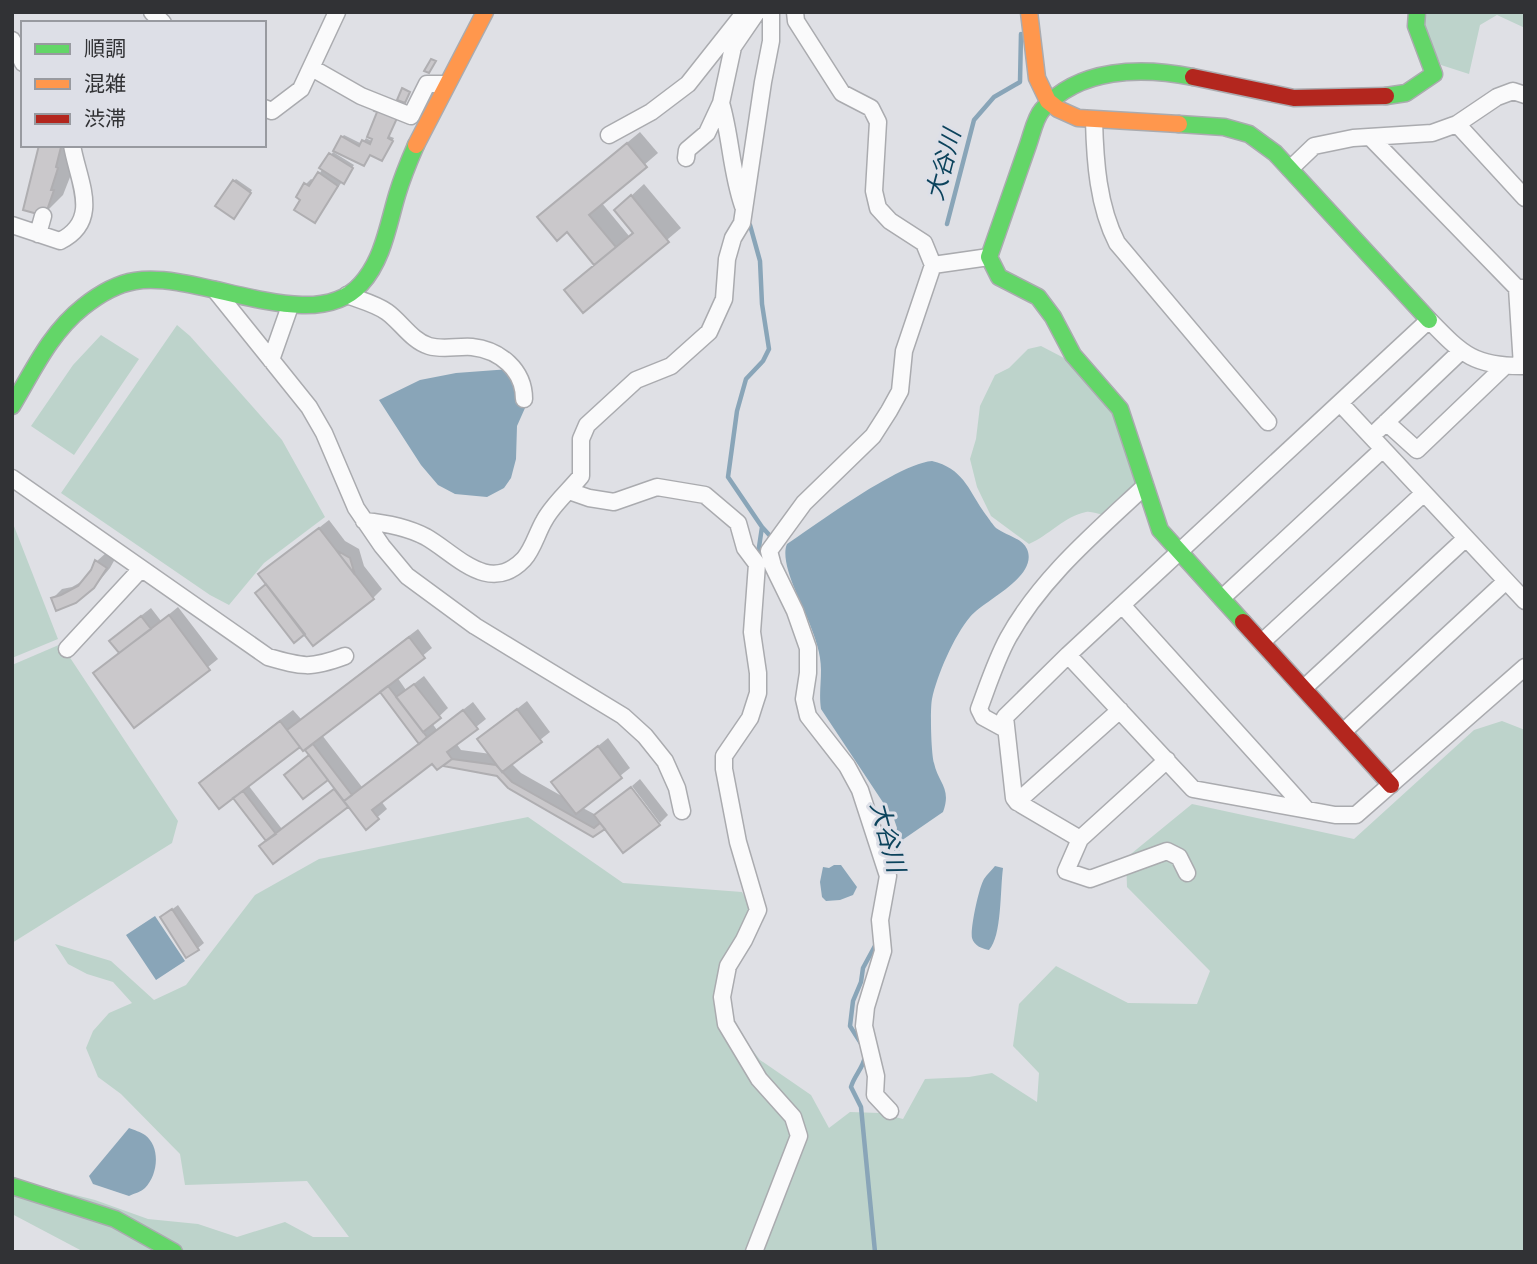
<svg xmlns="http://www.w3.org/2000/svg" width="1537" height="1264" font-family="'Sofia Sans Condensed','Noto Sans JP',sans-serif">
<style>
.green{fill:#bdd3cb}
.water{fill:#89a5b8}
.shadow{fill:#0003;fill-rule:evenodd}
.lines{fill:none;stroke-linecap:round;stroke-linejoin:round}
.stream{stroke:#89a5b8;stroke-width:4.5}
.building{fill:#cac8cb;stroke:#afaeb1;stroke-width:2}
.street-casing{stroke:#aaabaf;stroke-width:19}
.fast-casing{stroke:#aaabaf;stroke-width:19}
.slow-casing{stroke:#aaabaf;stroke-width:19}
.jam-casing{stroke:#aaabaf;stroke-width:19}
.street{stroke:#fafafb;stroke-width:16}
.fast{stroke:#63d668;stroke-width:16}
.slow{stroke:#ff974d;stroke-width:16}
.jam{stroke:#b3261e;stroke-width:16}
.labels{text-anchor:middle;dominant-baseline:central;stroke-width:6;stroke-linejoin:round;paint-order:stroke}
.water-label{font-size:24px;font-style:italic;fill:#0c435c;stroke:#dddfe7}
</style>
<rect width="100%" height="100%" fill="#dfe0e5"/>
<!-- green -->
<path class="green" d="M1427,12H1525V28L1497,15L1480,25L1469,74L1441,65L1423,26Z
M177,325L190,336L282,440L325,517L264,563L229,605L210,595L61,493Z
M101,335L139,359L74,455L31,426L73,365Z
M1041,346L1066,359L1114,413L1136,485L1103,515C1098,514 1091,511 1086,512C1065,516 1048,536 1029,544L991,516L977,487L970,459L976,439L980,406L995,375L1009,368L1028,349Z
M12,521L58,639L12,658Z
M61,644L178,821L172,843L12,943V665Z
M1502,721L1525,730V1252H84L12,1214V1179L95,1200L148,1219L198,1224L237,1237L285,1222L313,1237H349L307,1181L185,1185L180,1154L121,1094L98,1077L86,1048L93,1031L109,1013L132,1003L113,982L87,974L68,964L55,944L111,961L154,1000L186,985L255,895L319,859L528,817L623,883L742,892L752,911L723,961L717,1004L760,1060L811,1095L829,1128L850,1112L880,1113L903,1119L925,1079L969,1077L992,1073L1037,1102L1039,1073L1013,1046L1019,1004L1056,966L1128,1003L1197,1004L1210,971L1127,887L1126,858L1192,804L1354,839L1474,730Z"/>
<!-- water -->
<path class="water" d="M510,369L520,385L515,402L525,408L517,426L516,459L511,478L504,488L487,497L455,494L438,485L421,465L379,400L420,380L456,373Z
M932,461C965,469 969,492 986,515C989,519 993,525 996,528C1005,535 1022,538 1027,549C1039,577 984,600 970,617C954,636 937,675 932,699C930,708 931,753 934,763C938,783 952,788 943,812L898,843L894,842L897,828L894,819L821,709C819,695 821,684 821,670C821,653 815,638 809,622C802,604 779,562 787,544C818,523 898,464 932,461Z
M834,865H841L857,887L853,895L840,900L826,901L822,897L820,882L823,867L829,868Z
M995,866L1003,868C1000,890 1002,936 989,950C983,949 974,946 972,938C970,929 979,887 984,879C987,874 992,870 995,866Z
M155,916L185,961L156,980L126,935Z
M129,1128C134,1130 141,1132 145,1135C161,1147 158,1175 145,1188C141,1192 135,1193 129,1196L93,1184L89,1176Z"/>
<!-- shadow -->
<path class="shadow" d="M640,132L658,153L601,202L629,236L634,232L616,210L644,184L681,228L583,311L595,264L567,230L552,205Z
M344,135L362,144L366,138L373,142L389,136L394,138L384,157L371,153L364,164L342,137Z
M41,145H74L76,149L69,171L72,172L63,195L44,214Z
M333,152L354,165L314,221L303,199L306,184L311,179L315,181Z
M236,179L252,190L236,214L234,181Z
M329,520L345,541L359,549L364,566L382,589L373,598L267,583L270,566Z
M106,553L115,559L110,568L95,586L53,598L62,589L72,587L88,578L97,561Z
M178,607L218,659L135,725L95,673L120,652L111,641L120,632L151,608L161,621Z
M418,629L432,648L397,677L406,690L424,676L448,708L432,723L437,730L473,702L486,719L456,743L461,750L491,754L489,731L527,701L550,732L511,763L521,773L567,799L554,782L608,738L630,768L581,807L596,815L629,788L657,825L605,827L593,835L497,774L433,761L381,801L387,809L366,827L349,805L274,862L267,841L233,796L201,783L213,771L293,710L301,719ZM380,690L420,743L362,787L322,735ZM301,744L310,754L286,775L328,778L336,788L282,829L248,785Z
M640,779L668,815L660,823L632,786Z
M178,905L204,943L198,948L162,917Z"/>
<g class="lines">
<!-- stream -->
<path class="stream" d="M947,224L974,120L994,97L1020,82L1021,34
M750,225L760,261L762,304L769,349L763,361L746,379L737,411L728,477L762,527L758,554
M762,527L772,538
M890,866L901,841
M862,1045L850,1026L853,1001L861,982L863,968L876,944
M865,1057C863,1068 854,1076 851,1087L861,1107L875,1252"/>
</g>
<!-- building -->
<path class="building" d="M431,59L436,61L429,73L424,71Z
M402,88L410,92L405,103L397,100Z
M376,106L398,116L388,138L393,141L382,161L370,155L364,166L333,151L341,136L359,146L362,140L370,144L372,139L367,137L377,112L374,111Z
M627,143L647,167L589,215L616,247L594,265L567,232L557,241L537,217Z
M39,145L61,147L56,167L58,168L51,190H54L45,216L23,210Z
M329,153L353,168L344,184L319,168Z
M318,172L338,186L315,223L294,210L300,200L296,197L304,183L309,186Z
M233,180L251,193L234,219L215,206Z
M631,195L669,242L583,313L564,290L633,233L614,210Z
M319,528L374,599L313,646L258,574Z
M336,550L350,558L355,575Z
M95,560L107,568L94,588L76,603L56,611L51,598L61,595L78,586L91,570Z
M266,584L305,634L294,643L255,593Z
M169,615L210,670L134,728L93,673Z
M141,616L151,629L119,653L109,641Z
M409,637L425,658L303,751L287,730Z
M414,684L441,718L423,732L396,697Z
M388,686L427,737L419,744L380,692Z
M517,709L542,742L502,772L477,739Z
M463,710L478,729L447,752L452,759L437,770L432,764L372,810L379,819L366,830L344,801Z
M280,721L300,747L219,809L199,783Z
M313,744L352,795L344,801L305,750Z
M598,746L622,778L576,814L551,782Z
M309,755L328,780L303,799L284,775Z
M452,759L496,765L512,782L594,828L600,823L605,829L593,837L508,788L497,776L443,766Z
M631,787L660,825L623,853L594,815Z
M334,789L348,807L273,864L259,846Z
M243,791L276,834L266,841L233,798Z
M172,909L199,950L186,958L160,917Z"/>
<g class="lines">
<defs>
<path id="street" d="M152,12L163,23
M795,12L796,21L842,93L871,108L878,122L874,191L878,208L890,221L924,243L933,265
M12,40L23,63
M312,68L361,96L411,116L427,84H445
M721,103C731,137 731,172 743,206
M264,108L272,111L301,89L337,12
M1094,120C1095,161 1098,206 1117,243L1268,422
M1457,124L1525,198
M609,135L651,112L688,84L745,12
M1370,137L1517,288H1525
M686,158L687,150L707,133L721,103L733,47L757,12
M1290,169L1314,146L1353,138L1432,133L1457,124L1497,97L1513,91L1525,95
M12,225L60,241C102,220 78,181 72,145
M38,234L43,216
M1517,288L1522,366
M215,290L309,407L324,433L356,508L382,546L407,576L475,626L623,716L645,736L665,761L677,788L682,811
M347,295C360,300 376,304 387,312C401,322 412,341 429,346C442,350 458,346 472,347C500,350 524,370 524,399
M271,360L290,306
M1525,366C1474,367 1462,354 1429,320L1068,655L1193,789L1335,815H1356L1525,667
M1340,403L1525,601
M1386,422L1417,450L1505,366
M1378,430L1460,352
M12,478L268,657C303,667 310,669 345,656
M569,491L589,498L614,502L657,487L705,495L738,523L745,548L757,564L752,632L758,673V693L750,718L724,756V769L738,842L758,910L744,940L728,966L722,997L726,1024L759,1079L793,1117L799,1136L754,1252
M364,521C386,523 407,527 426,537C456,554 489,596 524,559C533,549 537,533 544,521C553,504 569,491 581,476V439L587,425L636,380L671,366L709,332L724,299L727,259L733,238L742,223L763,82L771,41V12
M1222,598L1383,449
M1122,605L1307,810
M1262,642L1424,493
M67,649L141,569
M1068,655L1005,717L1014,798L1017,802L1080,839L1167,760
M1304,688L1466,538
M1005,729L983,717L979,709C988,685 996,660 1008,638C1041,578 1096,532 1145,486
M1343,732L1506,581
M1017,802L1120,710
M1080,839L1066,871L1090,879L1167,851L1179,857L1187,873
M890,1111L875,1095L876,1076L864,1026L866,1007L883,951L880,920L888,876L860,790L847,766L808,716L804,699L808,673V648L795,611L773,566L769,551L804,503L873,436L889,411L900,391L904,351L933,265L989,257"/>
<path id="fast" d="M1193,77C1142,67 1079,67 1042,110C1035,118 1032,134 1028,145C1015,182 1002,220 989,257L999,277L1038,297L1053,317L1073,355L1120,409L1160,530L1243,622
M1386,96L1406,93L1434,74L1416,26L1417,12
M1179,124L1224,127L1249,134L1275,153L1429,320
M12,406C33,371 50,333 83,307C98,295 116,284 135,281C200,270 313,338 361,284C383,260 388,225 397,195C402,178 409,161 416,145
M12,1186L115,1219L174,1252"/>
<path id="slow" d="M1029,12L1037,78L1048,101L1058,109L1078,118L1179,124
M416,145L485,12"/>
<path id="jam" d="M1193,77L1294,98L1386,96
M1243,622L1391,785"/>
</defs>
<!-- street casing -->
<use href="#street" class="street-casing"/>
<!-- fast casing -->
<use href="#fast" class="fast-casing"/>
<!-- slow casing -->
<use href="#slow" class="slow-casing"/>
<!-- jam casing -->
<use href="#jam" class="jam-casing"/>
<!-- street -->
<use href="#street" class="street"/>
<!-- fast -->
<use href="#fast" class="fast"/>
<!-- slow -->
<use href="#slow" class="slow"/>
<!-- jam -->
<use href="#jam" class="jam"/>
</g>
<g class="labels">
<!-- water labels -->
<g class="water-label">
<text transform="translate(944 165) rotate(-75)">大谷川</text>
<text transform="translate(887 837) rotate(75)">大谷川</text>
</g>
</g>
<!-- border -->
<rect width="1537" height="1264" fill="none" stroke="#313235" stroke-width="28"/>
<!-- legend -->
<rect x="21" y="21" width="245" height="126" fill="#dddfe7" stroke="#989aa0" stroke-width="2"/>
<rect x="35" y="44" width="35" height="10" fill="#63d668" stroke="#989aa0" stroke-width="2"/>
<text x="84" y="56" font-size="21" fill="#313235">順調</text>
<rect x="35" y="79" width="35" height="10" fill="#ff974d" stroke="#989aa0" stroke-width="2"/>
<text x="84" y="91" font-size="21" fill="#313235">混雑</text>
<rect x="35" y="114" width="35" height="10" fill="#b3261e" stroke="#989aa0" stroke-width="2"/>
<text x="84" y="126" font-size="21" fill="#313235">渋滞</text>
</svg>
